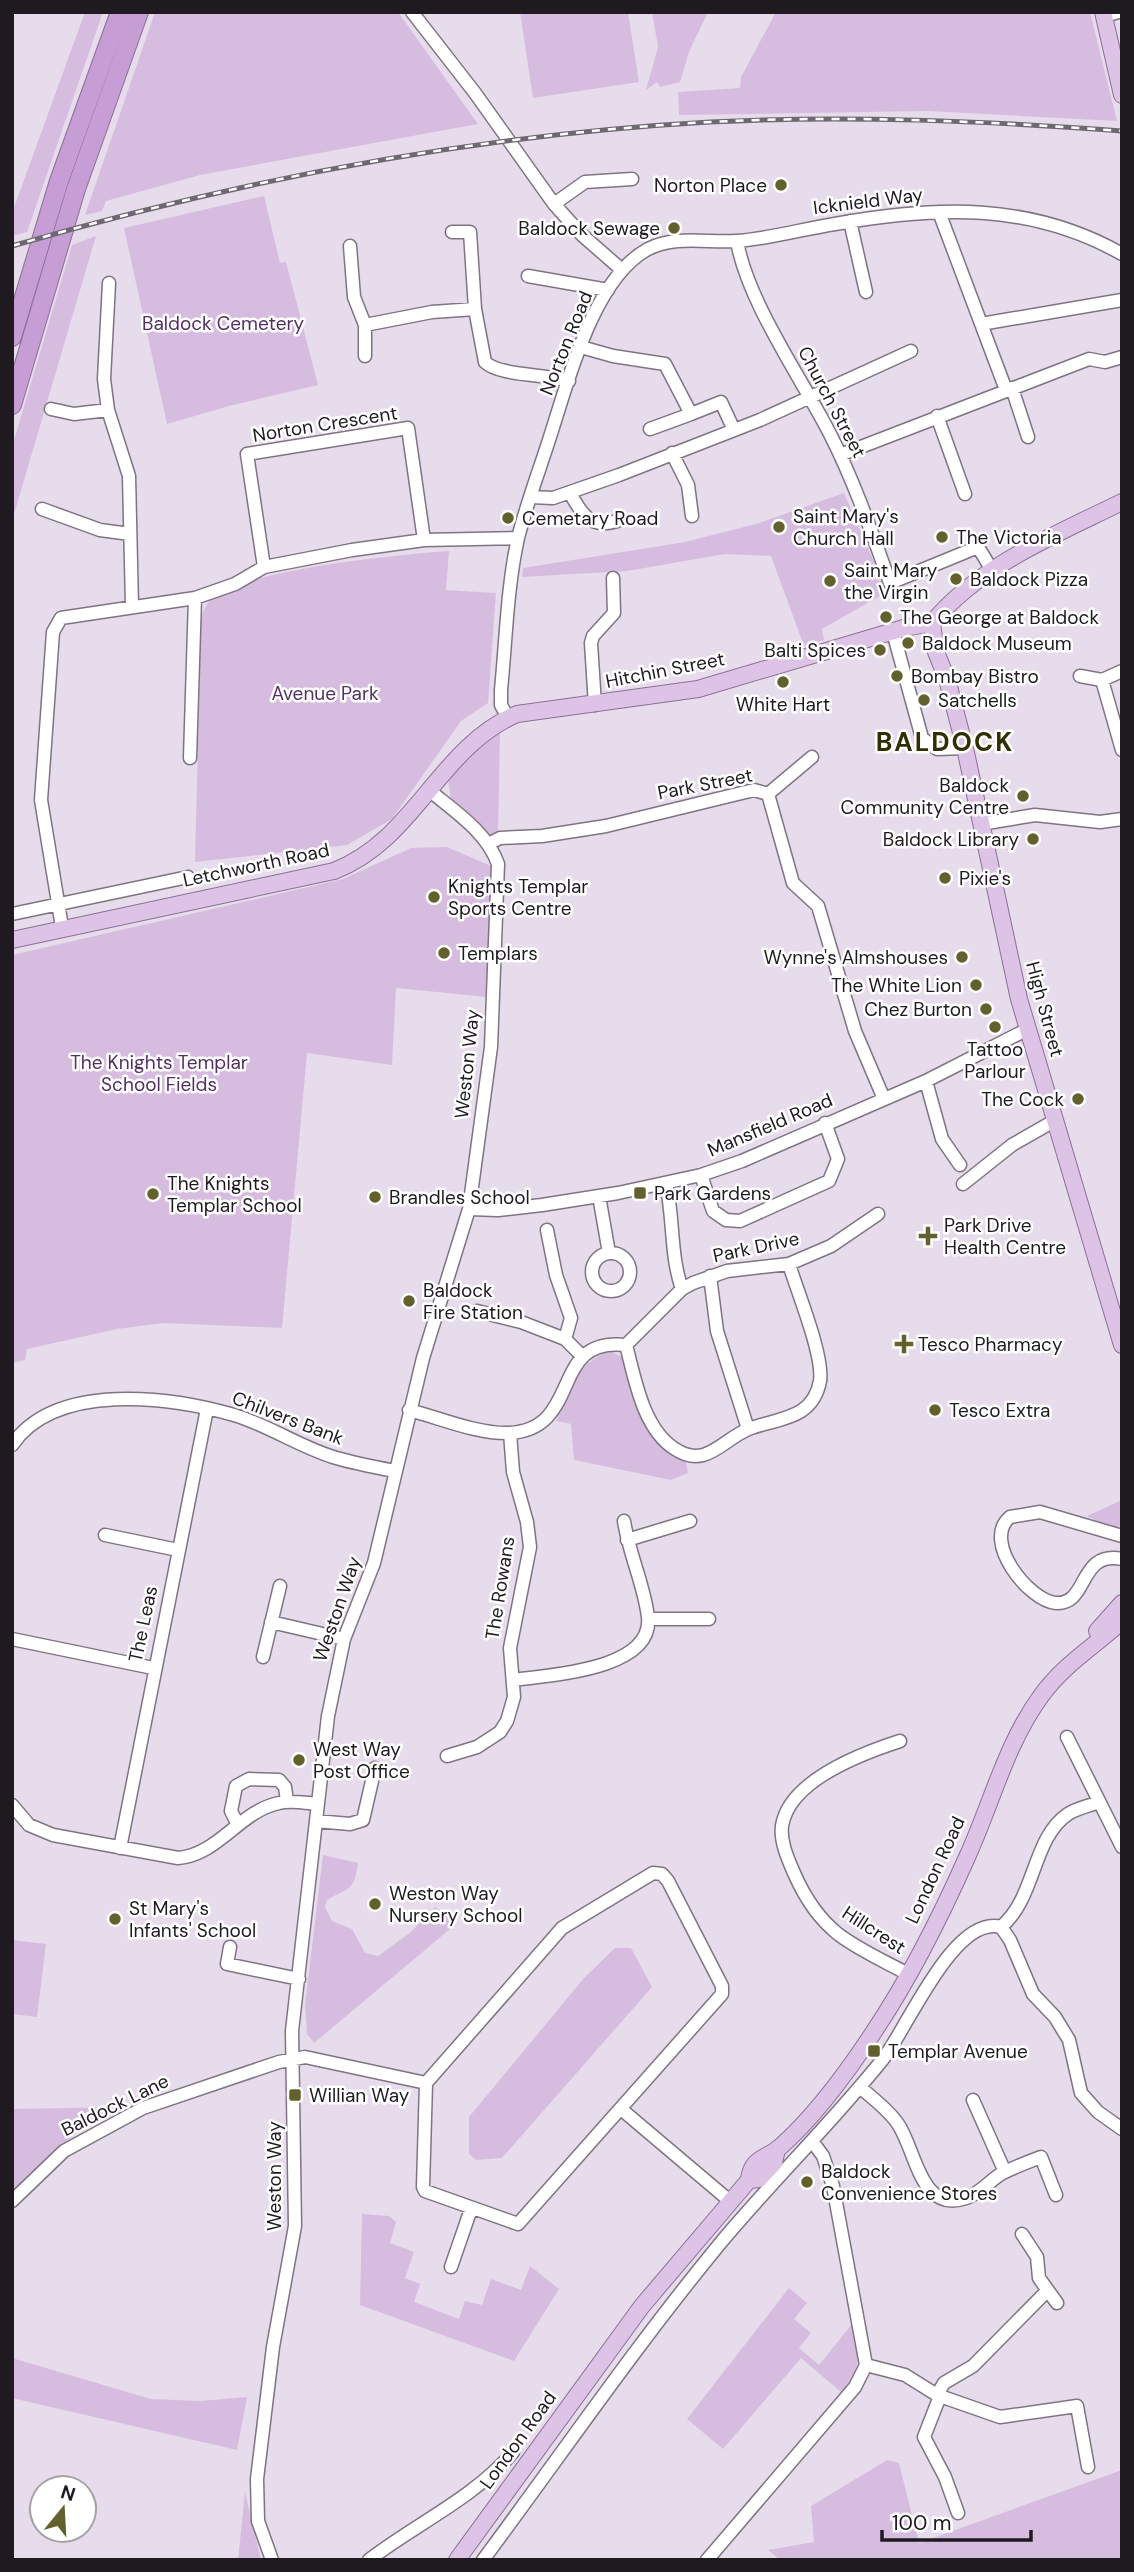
<svg xmlns="http://www.w3.org/2000/svg" width="1134" height="2572" font-family="'DM Sans',sans-serif">
<style>
.green{fill:#d6bddf}
.lines{fill:none;stroke-linecap:round;stroke-linejoin:round}
.minor-casing{stroke:#7e7482;stroke-width:15}
.major-casing{stroke:#8b6f96;stroke-width:18}
.highway-casing{stroke:#8b6f96;stroke-width:20}
.minor{stroke:#fff;stroke-width:12}
.major{stroke:#ddc4e6;stroke-width:16}
.highway{stroke:#c69dd5;stroke-width:18}
.rail-casing{stroke:#6f6872;stroke-width:5}
.rail{stroke:#fff;stroke-width:2.5;stroke-dasharray:8;stroke-linecap:butt}
.poi-dot{fill:#62602c;stroke:#fff;stroke-width:2.5}
.labels{text-anchor:middle;dominant-baseline:central;stroke-width:5;stroke-linejoin:round;paint-order:stroke}
.poi-label{font-size:19px;fill:#1e1a20;stroke:#fff;text-anchor:start}
.street-label{font-size:19px;fill:#1e1a20;stroke:#fff}
.park-label{font-size:19px;fill:#552e62;stroke:#fff}
.district-label{font-size:26px;font-weight:bold;letter-spacing:2px;fill:#302e03;stroke:#fff}
</style>
<rect width="100%" height="100%" fill="#e7dceb"/>
<!-- green -->
<path class="green" d="M85,12H103L27,232L12,236V213Z
M155,12H398L478,124L200,175L106,201L102,211L85,215Z
M520,12H628L639,82L533,98Z
M652,12H708L689,52L680,82L660,87L657,82L646,90L658,47Z
M776,12H1090L1117,121L928,111L679,115L678,92L740,88L741,77Z
M264,196L280,263L286,262L318,385L229,406L167,424L124,228Z
M96,236L12,521V447L72,245Z
M844,493L887,592L822,629L824,640L804,646L771,556L725,554L627,571L522,577L523,568L685,542L756,524Z
M449,551L446,590L496,593L488,703L461,721L392,819L347,845L195,862L201,616C204,611 207,602 212,598C243,570 403,554 449,551Z
M500,729L498,835L490,837L451,800L448,779L464,757Z
M447,847L491,866L487,997L396,988L392,1065L307,1053L282,1328L164,1323L117,1329L27,1349L25,1360L12,1363V955L343,879L411,848Z
M610,1351L625,1359L656,1441L686,1462L688,1473L671,1480L574,1460L571,1424L556,1421C575,1389 570,1366 610,1351Z
M1122,1500V1524L1115,1530L1087,1516Z
M323,1855L358,1863C354,1892 349,1887 327,1900L325,1907L332,1921L352,1929L365,1953L378,1956L411,1932L435,1907L456,1924L314,2043L307,2034L305,2005Z
M12,1940L46,1944L37,2017L12,2014Z
M615,1948H631L652,1987L502,2158L476,2160L469,2154V2117L584,1978Z
M128,2107L76,2133L12,2191V2109Z
M362,2214L389,2216L396,2222L390,2243L414,2252L405,2278L420,2284L414,2302L459,2319L465,2301L482,2305L491,2279L521,2290L530,2266L559,2289L514,2361L360,2305Z
M789,2288L807,2303L794,2319L811,2333L799,2348L819,2365L852,2324C858,2357 864,2366 841,2392L801,2358L723,2449L687,2419Z
M12,2358L151,2399L200,2401L247,2397L237,2450L12,2398Z
M887,2460L899,2463L919,2543L1122,2470V2560H780L768,2550L814,2542L811,2506Z
M245,2492L261,2560H238Z"/>
<g class="lines">
<defs>
<path id="minor" d="M412,12L475,93L554,204L582,235L622,270
M1104,16L1119,12
M554,204L585,182L632,179
M939,212L1006,390
M850,221L866,292
M452,232H470L475,309L485,362C499,376 547,374 569,381
M737,241C747,301 802,379 830,434C854,481 872,533 890,583L978,547L992,570
M350,246L354,297L365,325L432,312L475,309
M528,276L608,290
M109,283L104,379L108,410L129,476L132,606
M981,324L1122,300
M581,347L613,356L665,364L691,414L721,402L734,430
M365,356V325
M1012,388L1028,437
M51,409L74,414L108,410
M937,416L965,494
M650,429L691,414
M672,453L688,485L692,516
M840,455L1089,359L1105,362L1122,357
M570,493C582,515 591,529 617,521
M531,497L553,498L619,475L760,420L911,351
M42,509L100,530L130,534
M264,567L247,454L408,428L424,540
M893,632L922,738L937,749L965,748
M1080,676L1102,680L1122,671
M1102,680L1122,750
M595,705L591,643L593,636L614,613L613,578
M508,718L501,705V690C506,640 507,588 518,538C526,506 538,474 548,443C567,386 592,279 648,249C676,235 706,243 736,241C768,239 803,229 835,224C936,206 1030,202 1122,254
M190,758L195,598
M768,794L812,757
M981,824L1035,815L1100,822L1122,819
M488,844L500,838L542,836L606,826L754,790L768,794L793,883L818,906L855,1031L884,1099
M12,914L188,877
M62,927L41,800L53,632L61,618L195,598L235,584L264,567L352,550L424,540L518,538
M926,1081L942,1139L960,1165
M701,1175L713,1211L726,1220L740,1221L829,1181L838,1159L825,1123
M666,1183C674,1219 670,1255 682,1289
M963,1184L1012,1145L1054,1121
M599,1196L609,1253
M469,1209L498,1210L542,1205L618,1193L701,1175L742,1161L926,1081L1028,1029
M547,1230L556,1275L571,1318L565,1339L582,1356
M592 1272a19 19 0 1 1 38 0a19 19 0 1 1-38 0Z
M710,1276L717,1331L748,1429
M477,1311L521,1322L565,1339
M626,1345C635,1379 643,1429 675,1449C707,1470 723,1438 751,1428C780,1418 813,1419 820,1381C824,1356 797,1291 789,1264
M409,1410C440,1418 477,1434 509,1433C584,1429 548,1336 626,1345L682,1289L693,1283L727,1271L789,1264L831,1246L878,1214
M12,1445C56,1381 171,1397 234,1415C268,1425 298,1446 333,1457C353,1463 374,1467 395,1471
M105,1535L178,1550
M1122,1536L1040,1512L1010,1517C981,1541 1029,1601 1056,1603C1089,1605 1078,1550 1122,1559
M627,1540L690,1521
M648,1619H709
M271,1622L344,1639
M12,1639L153,1668
M263,1657L280,1586
M513,1680C549,1675 654,1670 648,1617C644,1584 629,1554 624,1521
M1067,1737L1122,1847
M900,1741C863,1753 789,1780 782,1826C780,1842 788,1859 794,1873C804,1896 818,1918 838,1934C859,1950 884,1961 908,1974
M447,1756L477,1747L500,1732L507,1721L514,1697L510,1648L530,1547L527,1522L513,1472L510,1433
M12,1805L29,1825L53,1835L178,1858C218,1855 240,1811 279,1803C291,1800 305,1803 317,1804
M316,1821L350,1824L363,1820L375,1768
M238,1825L231,1811L236,1786L249,1779L279,1780L285,1787L287,1801
M120,1848L207,1409
M653,1873L662,1874L668,1881L722,1986V1994L518,2224L425,2191L423,2187L426,2083L562,1928Z
M1001,1927L1010,1940L1033,1994L1055,2017L1069,2040L1081,2093L1098,2112L1122,2129
M230,1947L227,1964L299,1979
M860,2087C872,2098 889,2110 898,2124C916,2150 920,2214 966,2198C981,2193 989,2181 1001,2174C1014,2167 1028,2162 1041,2157L1056,2195
M973,2100L1005,2172
M621,2109L731,2202
M12,2201L64,2151L143,2108L279,2062L305,2057L426,2083
M1022,2234L1037,2257L1039,2278L1057,2303
M451,2267L471,2209
M866,2365L905,2375L937,2395L1000,2417L1077,2406L1088,2467
M937,2395L944,2383L973,2366L1047,2291
M940,2396L924,2437L945,2477L958,2513
M272,2560L258,2521L257,2479L273,2347L295,2226L292,2031L328,1716L344,1639L374,1563L423,1358L469,1209L491,1047L498,864C487,832 454,811 429,790
M369,2560C417,2523 473,2499 513,2452
M483,2560C561,2455 635,2347 718,2246C771,2182 831,2124 883,2059C907,2029 954,1914 1001,1927C1036,1898 1032,1838 1068,1814C1077,1808 1089,1806 1099,1802
M707,2560L855,2387L866,2365L833,2186L823,2156L812,2141"/>
<path id="major" d="M1103,12L1122,95
M932,623L936,652L947,679L965,748L1019,999L1122,1345
M932,623C980,565 1055,535 1122,502
M12,940L334,871C416,839 438,748 517,714L698,689L904,628L932,623
M1097,1631L1122,1603
M749,2180L759,2179L774,2163L777,2149
M457,2560L642,2306L749,2180C751,2158 765,2159 779,2148C813,2118 848,2071 873,2033C910,1978 941,1916 968,1855C992,1802 1006,1744 1041,1696C1064,1664 1094,1647 1122,1621"/>
<path id="highway" d="M12,337L59,181L120,12
M12,405L76,189L139,12"/>
</defs>
<!-- minor casing -->
<use href="#minor" class="minor-casing"/>
<!-- major casing -->
<use href="#major" class="major-casing"/>
<!-- highway casing -->
<use href="#highway" class="highway-casing"/>
<!-- minor -->
<use href="#minor" class="minor"/>
<!-- major -->
<use href="#major" class="major"/>
<!-- highway -->
<use href="#highway" class="highway"/>
<defs>
<path id="rail" d="M12,246C240,180 473,135 710,122C848,115 985,121 1122,131"/>
</defs>
<!-- rail casing -->
<use href="#rail" class="rail-casing"/>
<!-- rail -->
<use href="#rail" class="rail"/>
</g>
<!-- markers -->
<g class="poi-dot">
<circle cx="781" cy="185" r="7"/>
<circle cx="674" cy="228" r="7"/>
<circle cx="508" cy="518" r="7"/>
<circle cx="779" cy="527" r="7"/>
<circle cx="942" cy="537" r="7"/>
<circle cx="956" cy="579" r="7"/>
<circle cx="830" cy="581" r="7"/>
<circle cx="886" cy="617" r="7"/>
<circle cx="908" cy="643" r="7"/>
<circle cx="880" cy="650" r="7"/>
<circle cx="897" cy="676" r="7"/>
<circle cx="783" cy="682" r="7"/>
<circle cx="924" cy="700" r="7"/>
<circle cx="1023" cy="796" r="7"/>
<circle cx="1033" cy="839" r="7"/>
<circle cx="945" cy="878" r="7"/>
<circle cx="434" cy="897" r="7"/>
<circle cx="444" cy="953" r="7"/>
<circle cx="962" cy="957" r="7"/>
<circle cx="976" cy="985" r="7"/>
<circle cx="986" cy="1009" r="7"/>
<circle cx="995" cy="1027" r="7"/>
<circle cx="1078" cy="1099" r="7"/>
<rect x="633" y="1186" width="14" height="14" rx="3.5"/>
<circle cx="153" cy="1194" r="7"/>
<circle cx="375" cy="1197" r="7"/>
<path d="M924.5 1225.5h7v7h7v7h-7v7h-7v-7h-7v-7h7z"/>
<circle cx="409" cy="1301" r="7"/>
<path d="M900.5 1333.5h7v7h7v7h-7v7h-7v-7h-7v-7h7z"/>
<circle cx="935" cy="1410" r="7"/>
<circle cx="299" cy="1760" r="7"/>
<circle cx="375" cy="1904" r="7"/>
<circle cx="115" cy="1919" r="7"/>
<rect x="867" y="2044" width="14" height="14" rx="3.5"/>
<rect x="288" y="2088" width="14" height="14" rx="3.5"/>
<circle cx="807" cy="2182" r="7"/>
</g>
<g class="labels">
<!-- poi labels -->
<g class="poi-label">
<text x="767" y="185" text-anchor="end">Norton Place</text>
<text x="660" y="228" text-anchor="end">Baldock Sewage</text>
<text x="793" y="516">Saint Mary's<tspan x="793" dy="22">Church Hall</tspan></text>
<text x="522" y="518">Cemetary Road</text>
<text x="956" y="537">The Victoria</text>
<text x="844" y="570">Saint Mary<tspan x="844" dy="22">the Virgin</tspan></text>
<text x="970" y="579">Baldock Pizza</text>
<text x="900" y="617">The George at Baldock</text>
<text x="922" y="643">Baldock Museum</text>
<text x="866" y="650" text-anchor="end">Balti Spices</text>
<text x="911" y="676">Bombay Bistro</text>
<text x="938" y="700">Satchells</text>
<text x="783" y="704" text-anchor="middle">White Hart</text>
<text x="1009" y="785" text-anchor="end">Baldock<tspan x="1009" dy="22">Community Centre</tspan></text>
<text x="1019" y="839" text-anchor="end">Baldock Library</text>
<text x="959" y="878">Pixie's</text>
<text x="448" y="886">Knights Templar<tspan x="448" dy="22">Sports Centre</tspan></text>
<text x="458" y="953">Templars</text>
<text x="948" y="957" text-anchor="end">Wynne's Almshouses</text>
<text x="962" y="985" text-anchor="end">The White Lion</text>
<text x="972" y="1009" text-anchor="end">Chez Burton</text>
<text x="995" y="1049" text-anchor="middle">Tattoo<tspan x="995" dy="22">Parlour</tspan></text>
<text x="1064" y="1099" text-anchor="end">The Cock</text>
<text x="167" y="1183">The Knights<tspan x="167" dy="22">Templar School</tspan></text>
<text x="654" y="1193">Park Gardens</text>
<text x="389" y="1197">Brandles School</text>
<text x="944" y="1225">Park Drive<tspan x="944" dy="22">Health Centre</tspan></text>
<text x="423" y="1290">Baldock<tspan x="423" dy="22">Fire Station</tspan></text>
<text x="918" y="1344">Tesco Pharmacy</text>
<text x="949" y="1410">Tesco Extra</text>
<text x="313" y="1749">West Way<tspan x="313" dy="22">Post Office</tspan></text>
<text x="389" y="1893">Weston Way<tspan x="389" dy="22">Nursery School</tspan></text>
<text x="129" y="1908">St Mary's<tspan x="129" dy="22">Infants' School</tspan></text>
<text x="888" y="2051">Templar Avenue</text>
<text x="309" y="2095">Willian Way</text>
<text x="821" y="2171">Baldock<tspan x="821" dy="22">Convenience Stores</tspan></text>
</g>
<!-- street labels -->
<g class="street-label">
<text transform="translate(868 201) rotate(-7)">Icknield Way</text>
<text transform="translate(566 343) rotate(-68)">Norton Road</text>
<text transform="translate(832 402) rotate(62)">Church Street</text>
<text transform="translate(325 424) rotate(-9)">Norton Crescent</text>
<text transform="translate(665 670) rotate(-11)">Hitchin Street</text>
<text transform="translate(705 784) rotate(-11)">Park Street</text>
<text transform="translate(256 865) rotate(-12)">Letchworth Road</text>
<text transform="translate(1045 1009) rotate(75)">High Street</text>
<text transform="translate(467 1064) rotate(-84)">Weston Way</text>
<text transform="translate(770 1125) rotate(-23)">Mansfield Road</text>
<text transform="translate(756 1247) rotate(-12)">Park Drive</text>
<text transform="translate(288 1418) rotate(21)">Chilvers Bank</text>
<text transform="translate(500 1588) rotate(-81)">The Rowans</text>
<text transform="translate(337 1609) rotate(-71)">Weston Way</text>
<text transform="translate(143 1624) rotate(-78)">The Leas</text>
<text transform="translate(935 1870) rotate(-65)">London Road</text>
<text transform="translate(874 1930) rotate(33)">Hillcrest</text>
<text transform="translate(115 2105) rotate(-26)">Baldock Lane</text>
<text transform="translate(274 2176) rotate(-90)">Weston Way</text>
<text transform="translate(518 2440) rotate(-54)">London Road</text>
</g>
<!-- park labels -->
<g class="park-label">
<text x="223" y="323">Baldock Cemetery</text>
<text x="325" y="693">Avenue Park</text>
<text x="159" y="1062">The Knights Templar<tspan x="159" dy="22">School Fields</tspan></text>
</g>
<!-- district labels -->
<g class="district-label">
<text x="945" y="742">BALDOCK</text>
</g>
</g>
<!-- border -->
<rect width="1134" height="2572" fill="none" stroke="#1e1a20" stroke-width="28"/>
<!-- north arrow -->
<g transform="translate(63 2509) rotate(18)"><circle r="33" fill="#ffffff" stroke="#a5a3a6" stroke-width="2"/>
<path d="M0-5L12 26L0 18L-12 26Z" fill="#62602c"/>
<text y="-10" font-size="19" font-weight="bold" text-anchor="middle" fill="#1e1a20">N</text>
</g>
<!-- scale -->
<path d="M882 2530v10h149v-10" fill="none" stroke="#1e1a20" stroke-width="3.5"/>
<text x="892" y="2530" font-size="21" fill="#1e1a20" stroke="#ffffff" stroke-width="5" paint-order="stroke">100 m</text>
</svg>
